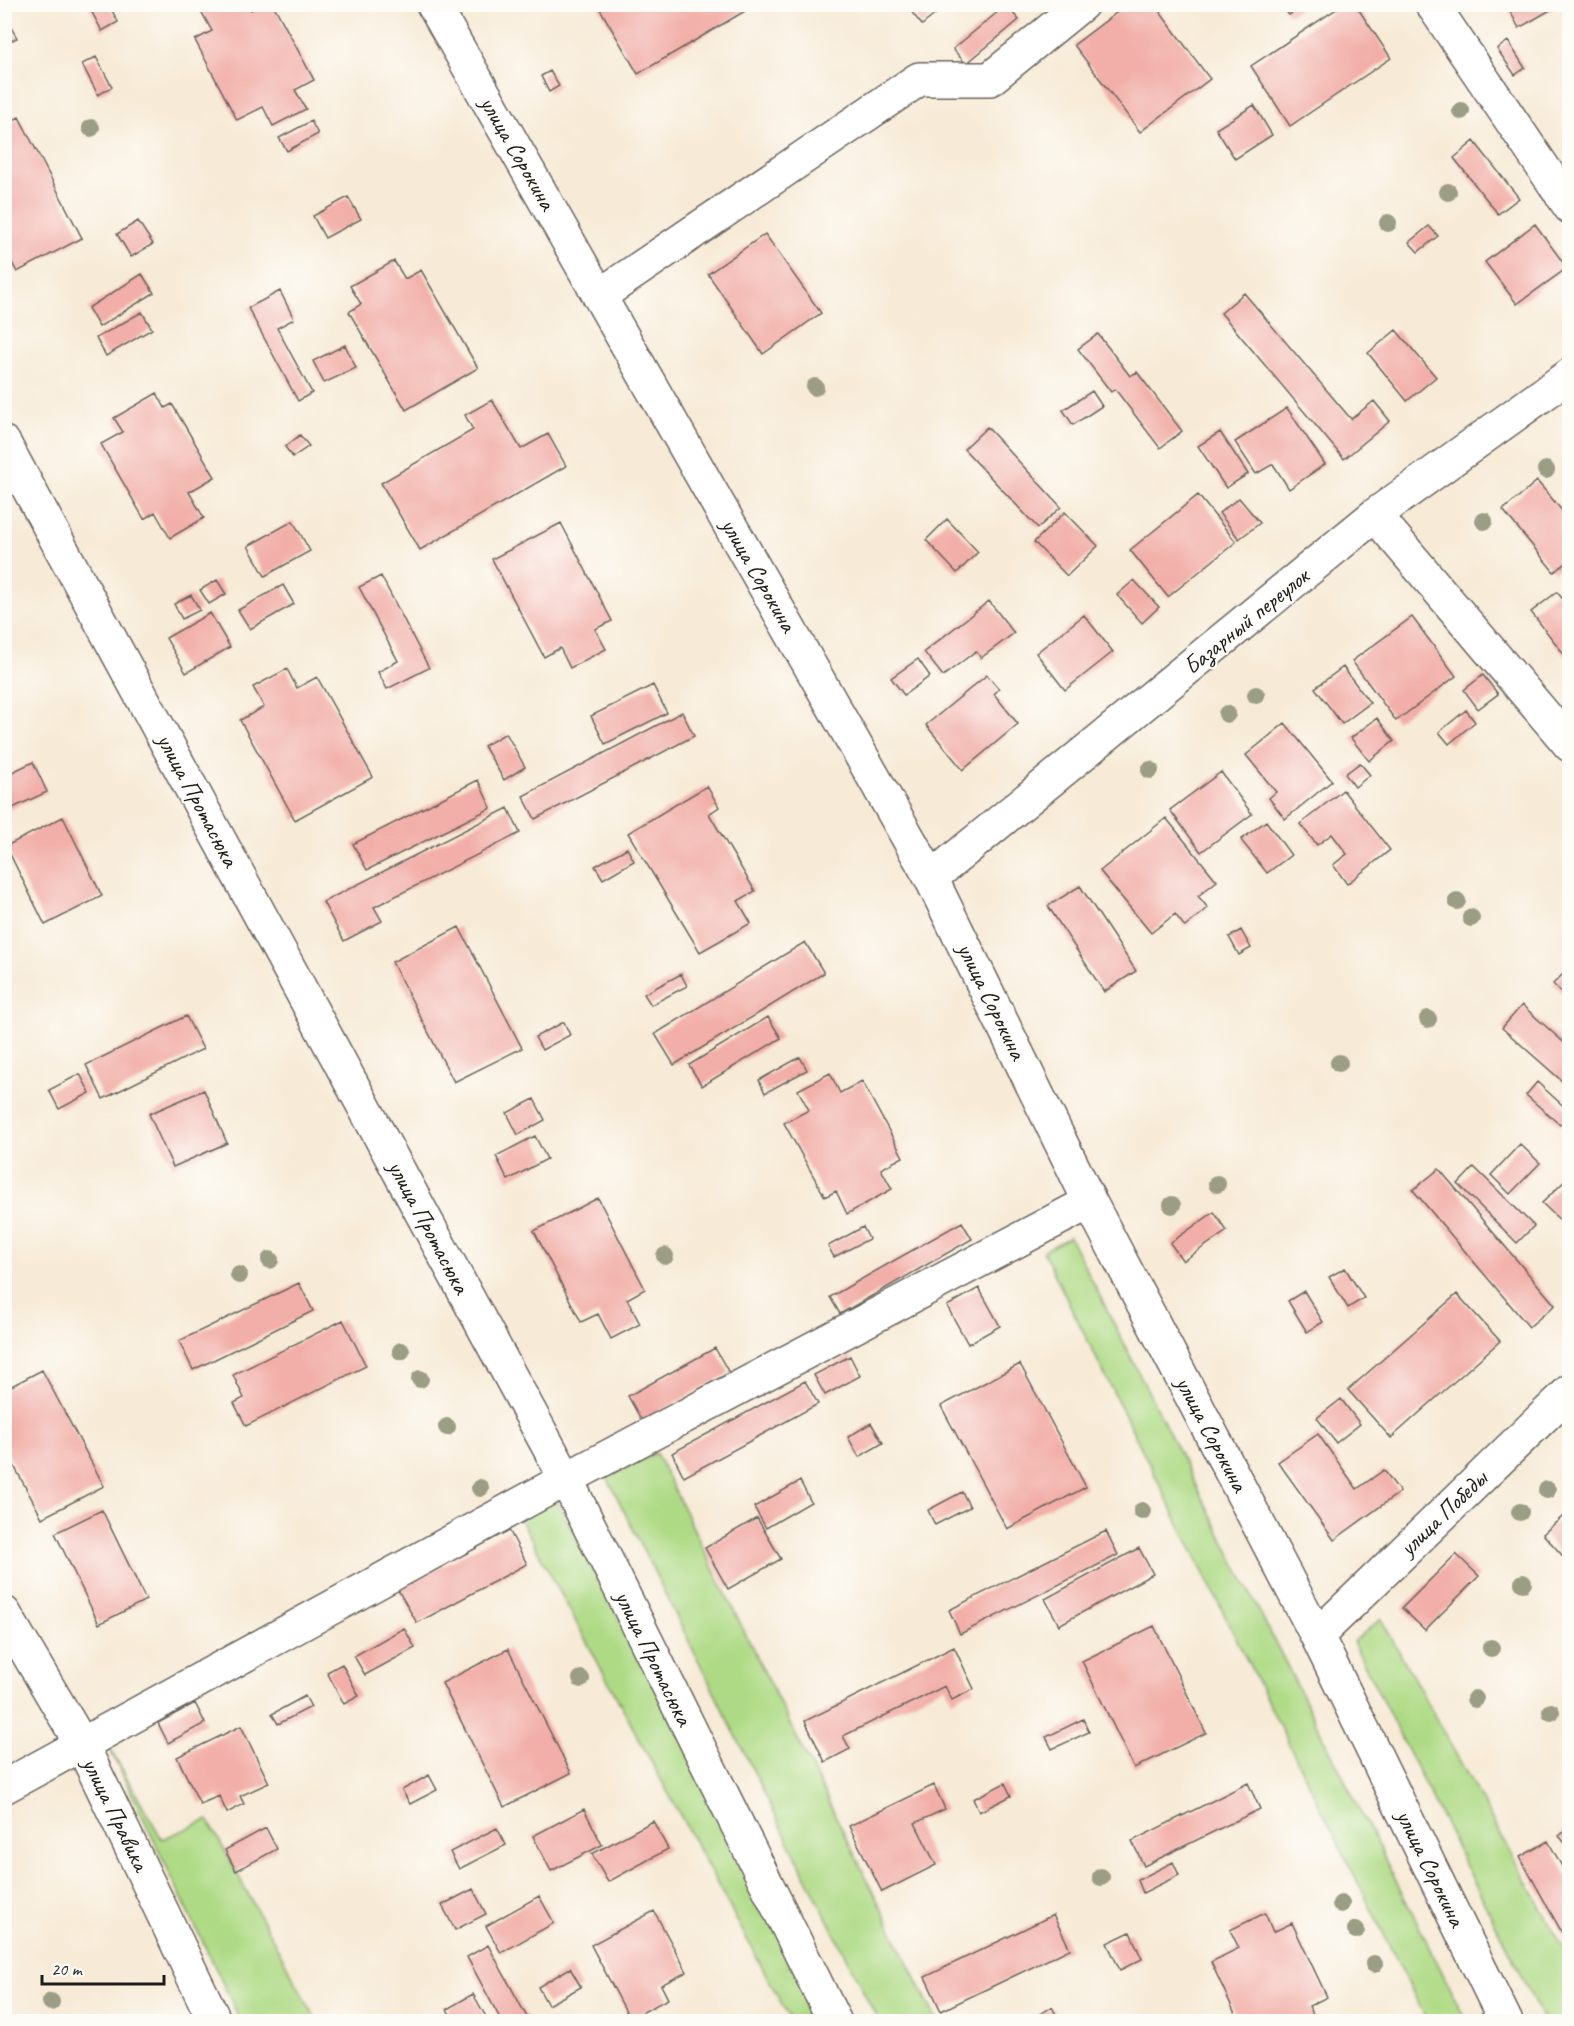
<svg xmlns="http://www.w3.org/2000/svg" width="1574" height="2026" font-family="Caveat,sans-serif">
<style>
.grass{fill:#afda85;stroke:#667b50;stroke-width:1.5}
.building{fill:#f2aea8}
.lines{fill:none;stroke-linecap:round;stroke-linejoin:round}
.minor-casing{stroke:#69645d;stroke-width:36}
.minor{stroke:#fff;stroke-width:33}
.tree{fill:#9b9d84}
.labels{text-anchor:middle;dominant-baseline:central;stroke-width:4.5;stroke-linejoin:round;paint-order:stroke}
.street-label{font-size:24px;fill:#1c1c1c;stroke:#fdfcf7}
</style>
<rect width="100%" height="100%" fill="#fdfcf7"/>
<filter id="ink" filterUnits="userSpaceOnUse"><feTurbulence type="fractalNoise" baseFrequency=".0167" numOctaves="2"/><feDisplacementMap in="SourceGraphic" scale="12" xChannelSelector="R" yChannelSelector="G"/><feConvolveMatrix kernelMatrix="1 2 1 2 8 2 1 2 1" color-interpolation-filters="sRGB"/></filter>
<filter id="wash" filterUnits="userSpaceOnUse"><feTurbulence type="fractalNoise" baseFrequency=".008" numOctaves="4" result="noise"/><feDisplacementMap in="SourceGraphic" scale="24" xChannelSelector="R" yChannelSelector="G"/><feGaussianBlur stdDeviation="1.35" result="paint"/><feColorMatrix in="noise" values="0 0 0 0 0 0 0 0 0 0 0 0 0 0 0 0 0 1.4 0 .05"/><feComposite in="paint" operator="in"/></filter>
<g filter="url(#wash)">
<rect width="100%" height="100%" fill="#f7ead6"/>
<!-- grass -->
<path class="grass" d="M1070,1237L1438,1964L1466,2021H1427L1043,1251Z
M656,1453L937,2021H878L607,1477Z
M555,1498L832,2021H791L519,1516Z
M1381,1619L1569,1958V2021H1544L1353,1642Z
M108,1745L162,1839L208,1820L317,2021H241Z"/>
<g id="blocks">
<!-- building -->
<path class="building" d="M214,4H248L251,10L261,4H273L314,80L295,90L306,109L273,126L263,107L237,120L195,40L212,31L201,11Z
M597,4H757L638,74Z
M905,4H930L937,13L922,25Z
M1128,4H1154L1210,79L1140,132L1074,45Z
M1344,4H1355L1391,58L1290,126L1251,66Z
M1506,4H1561L1519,28Z
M88,5H109L118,22L102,31Z
M1006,5L1019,20L966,64L953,49Z
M1281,5H1305L1289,15Z
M4,15L17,38L4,44Z
M1508,41L1525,68L1515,75L1497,49Z
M96,57L112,87L98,95L82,64Z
M550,71L559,86L549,92L541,76Z
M1254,105L1272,135L1235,159L1216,129Z
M19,117L82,238L17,272L4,248V125Z
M311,121L318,134L287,151L279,138Z
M1474,141L1519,198L1498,214L1454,158Z
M348,197L361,219L325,238L313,216Z
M138,221L153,244L131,257L117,234Z
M1535,224L1567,268L1517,304L1485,262Z
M1429,226L1438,236L1418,252L1409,242Z
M765,234L821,313L763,354L708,274Z
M394,261L405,279L421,270L478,368L406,410L349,312L361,304L350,286Z
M142,274L154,293L99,327L88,308Z
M280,291L294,319L277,328L312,393L298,401L248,308Z
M1244,293L1351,419L1374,401L1390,421L1344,459L1221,313Z
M142,312L152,329L106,356L96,338Z
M1396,330L1436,377L1407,401L1368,353Z
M1098,334L1130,376L1137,372L1182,431L1160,448L1115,389L1111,392L1078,349Z
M345,345L356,368L324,383L313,361Z
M1092,391L1102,406L1073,425L1063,410Z
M157,393L165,408L172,404L215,477L189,492L204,518L170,538L155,512L144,519L101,444L123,432L114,418Z
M492,400L521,449L548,434L566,466L420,550L381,483L473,430L465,415Z
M1287,408L1325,464L1289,489L1273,464L1256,474L1235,442Z
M987,427L1061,507L1038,528L964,449Z
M1220,432L1248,474L1226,488L1198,446Z
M300,435L309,446L293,457L285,447Z
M1537,481L1570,520V560L1554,572L1503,510Z
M1198,495L1236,542L1168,597L1130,550Z
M1239,498L1260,523L1239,539L1219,513Z
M1065,512L1098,546L1067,576L1034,542Z
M947,519L978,552L957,573L926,540Z
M293,521L310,551L265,576L248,546Z
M561,523L612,621L595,629L606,649L570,668L560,648L544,657L492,559Z
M381,576L429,668L387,689L378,672L398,661L359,587Z
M217,580L226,594L209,604L200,590Z
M1134,580L1159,607L1142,623L1117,595Z
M283,585L294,604L250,629L238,610Z
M1557,592L1570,608V662L1531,612Z
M191,595L200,610L182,619L174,604Z
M989,601L1014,633L981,658L976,651L943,676L924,652Z
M210,613L230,647L186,673L166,638Z
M1084,615L1113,652L1065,690L1036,653Z
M1412,617L1456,676L1396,721L1352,661Z
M918,659L930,676L904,695L891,678Z
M1343,667L1370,703L1342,724L1315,688Z
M287,669L297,688L317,677L373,777L295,820L240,720L264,707L253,687Z
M987,675L999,689L994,694L1018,724L963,770L926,725Z
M1483,675L1498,694L1478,709L1464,690Z
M653,685L667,713L605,744L591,716Z
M1466,710L1475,722L1449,744L1439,732Z
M682,712L694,736L535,819L523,796Z
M1377,718L1394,741L1369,761L1351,738Z
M1285,723L1332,781L1285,819L1269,798L1276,792L1246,755Z
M506,733L525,767L504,780L484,746Z
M33,762L47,792L4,812V776Z
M1360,763L1370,775L1355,787L1345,774Z
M1221,772L1252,814L1201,852L1170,810Z
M478,780L491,808L367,870L353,844Z
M707,786L719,807L709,814L755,891L738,901L751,923L700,952L628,833Z
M1343,790L1390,850L1347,884L1333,865L1347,854L1332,834L1317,845L1300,824Z
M508,808L520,833L374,907L382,921L344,941L323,902Z
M63,817L102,896L45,925L6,846Z
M1166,818L1217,881L1198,896L1208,908L1185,927L1175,914L1151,933L1100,871Z
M1266,821L1291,855L1267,873L1241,840Z
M627,848L634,861L603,879L595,866Z
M1080,886L1136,971L1104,992L1048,906Z
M459,927L522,1048L454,1082L392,962Z
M1241,930L1251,948L1239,955L1229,937Z
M805,942L824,973L674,1065L655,1034Z
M1570,967V1001L1553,984Z
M681,974L687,986L651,1005L644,994Z
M1522,1005L1570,1048V1088L1502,1028Z
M186,1016L203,1049L103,1099L86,1065Z
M768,1017L781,1038L702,1086L689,1065Z
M564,1022L570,1035L542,1050L535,1037Z
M800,1057L807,1070L765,1093L759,1080Z
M830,1073L840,1093L862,1081L903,1157L881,1169L892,1189L847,1214L836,1191L825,1197L784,1123L809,1110L798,1090Z
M80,1074L90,1093L59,1109L49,1090Z
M1537,1082L1570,1112L1560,1125L1526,1095Z
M204,1090L227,1143L173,1167L149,1114Z
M534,1099L545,1120L518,1135L507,1113Z
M535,1136L547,1159L508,1180L496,1156Z
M1520,1144L1540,1163L1510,1194L1491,1175Z
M1474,1167L1534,1226L1517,1243L1458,1184Z
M1439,1169L1555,1305L1529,1327L1413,1190Z
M1570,1176V1230L1542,1203Z
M598,1198L645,1289L627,1299L640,1324L611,1339L598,1314L581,1322L534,1231Z
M1214,1212L1227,1231L1183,1261L1170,1243Z
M962,1222L972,1239L840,1314L830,1297Z
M863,1227L869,1239L834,1257L828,1246Z
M1345,1268L1364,1298L1348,1308L1329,1277Z
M299,1283L313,1311L193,1370L179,1341Z
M979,1288L1000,1326L968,1344L947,1306Z
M1304,1291L1323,1322L1307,1332L1288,1301Z
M1457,1294L1500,1341L1391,1438L1348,1390Z
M343,1320L366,1366L246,1426L234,1403L244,1398L233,1375Z
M715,1348L729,1373L642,1421L628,1396Z
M850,1356L860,1376L825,1395L814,1375Z
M1020,1364L1086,1487L1007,1529L941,1406Z
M42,1370L104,1486L42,1518L4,1447V1390Z
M805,1381L818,1404L684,1477L672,1453Z
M1341,1399L1360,1424L1336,1443L1317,1418Z
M871,1423L883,1443L859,1457L848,1437Z
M1318,1434L1357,1489L1384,1470L1400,1492L1334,1540L1278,1462Z
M800,1481L811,1502L766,1528L754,1507Z
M962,1492L970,1507L935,1525L928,1510Z
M102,1510L146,1600L99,1624L55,1533Z
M1570,1510V1564L1543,1534Z
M757,1518L781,1559L728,1589L705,1548Z
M509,1530L527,1564L417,1623L398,1590Z
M1106,1531L1118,1555L960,1634L949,1610Z
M1139,1548L1153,1574L1059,1625L1045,1599Z
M1456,1554L1479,1576L1425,1630L1402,1608Z
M1154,1626L1206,1733L1134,1768L1082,1661Z
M404,1628L415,1648L365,1675L354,1656Z
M954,1647L974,1689L952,1700L945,1686L843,1736L850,1749L825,1762L805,1721Z
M508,1649L571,1773L504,1807L442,1683Z
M342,1664L359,1696L344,1704L327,1672Z
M305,1696L311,1707L278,1724L272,1714Z
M195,1703L205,1723L168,1743L158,1723Z
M1083,1719L1089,1732L1052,1749L1046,1737Z
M241,1726L269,1783L240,1796L244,1804L227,1813L219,1796L200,1804L177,1757Z
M429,1775L437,1790L410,1804L402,1790Z
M1005,1783L1011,1796L979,1812L973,1799Z
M1248,1783L1260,1809L1144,1866L1132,1841Z
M934,1785L945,1809L915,1823L936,1865L882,1892L849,1826Z
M584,1809L602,1845L551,1871L533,1836Z
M653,1821L668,1849L608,1882L592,1854Z
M1570,1827V1849L1559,1836Z
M266,1828L277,1849L236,1871L225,1850Z
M497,1828L506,1845L459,1869L450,1852Z
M1548,1841L1570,1881V1947L1520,1857Z
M1173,1862L1179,1875L1143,1893L1138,1880Z
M473,1889L486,1914L455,1930L442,1905Z
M539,1896L554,1923L501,1953L486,1926Z
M654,1911L687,1972L661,1985L668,1999L630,2019L591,1945Z
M1265,1913L1273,1932L1292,1923L1327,1997L1309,2006L1317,2022H1239L1211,1962L1239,1948L1230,1930Z
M1053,1915L1070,1949L941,2011L925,1977Z
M1130,1932L1142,1959L1120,1970L1107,1943Z
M488,1945L528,2019L524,2022H502L467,1957Z
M570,1968L581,1987L548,2005L538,1987Z
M473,1994L489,2022H454L447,2009Z
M1052,2007L1060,2022H1026Z"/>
</g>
</g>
<g filter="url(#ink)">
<use href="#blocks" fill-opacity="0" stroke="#69645d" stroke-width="1.5"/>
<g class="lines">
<defs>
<path id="minor" d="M433,4L931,878L1090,1202L1317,1636L1506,2022
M1432,4L1570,207
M599,296L919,79H990L1082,4
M4,443L566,1479L835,2022
M1375,515L1570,745
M931,878L1375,515L1570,375
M4,1613L82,1745L215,2022
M1317,1636L1570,1391
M4,1787L566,1479L1090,1202"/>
</defs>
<!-- minor casing -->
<use href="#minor" class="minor-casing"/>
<!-- minor -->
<use href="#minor" class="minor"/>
</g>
<!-- trees -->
<g class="tree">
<circle cx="1461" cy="111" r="9"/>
<circle cx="91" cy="128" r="9"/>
<circle cx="1448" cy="192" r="9"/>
<circle cx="1388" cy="223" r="9"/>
<circle cx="815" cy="387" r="9"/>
<circle cx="1546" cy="470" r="9"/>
<circle cx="1484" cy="521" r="9"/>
<circle cx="1256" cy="695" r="9"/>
<circle cx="1227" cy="714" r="9"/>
<circle cx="1150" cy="770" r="9"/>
<circle cx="1457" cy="901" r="9"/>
<circle cx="1471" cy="918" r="9"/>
<circle cx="1428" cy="1019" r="9"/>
<circle cx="1339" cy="1063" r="9"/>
<circle cx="1217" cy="1184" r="9"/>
<circle cx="1172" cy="1205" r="9"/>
<circle cx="665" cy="1256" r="9"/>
<circle cx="270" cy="1260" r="9"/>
<circle cx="239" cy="1275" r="9"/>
<circle cx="401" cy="1351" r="9"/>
<circle cx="420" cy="1379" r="9"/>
<circle cx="447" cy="1427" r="9"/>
<circle cx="480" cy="1488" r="9"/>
<circle cx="1547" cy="1490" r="9"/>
<circle cx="1142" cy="1511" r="9"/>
<circle cx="1520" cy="1512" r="9"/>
<circle cx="1523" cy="1583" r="9"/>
<circle cx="1491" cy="1648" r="9"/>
<circle cx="581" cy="1679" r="9"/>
<circle cx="1475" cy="1699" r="9"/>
<circle cx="1551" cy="1712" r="9"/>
<circle cx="1101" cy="1877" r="9"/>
<circle cx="1341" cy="1904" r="9"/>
<circle cx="1356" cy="1930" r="9"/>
<circle cx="1374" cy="1964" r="9"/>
<circle cx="51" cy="2002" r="9"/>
</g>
</g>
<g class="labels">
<!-- street labels -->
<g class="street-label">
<text transform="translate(518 153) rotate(60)">улица Сорокина</text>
<text transform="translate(759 575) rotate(60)">улица Сорокина</text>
<text transform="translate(1246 621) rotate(-39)">Базарный переулок</text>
<text transform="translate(198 800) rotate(62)">улица Протасюка</text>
<text transform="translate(992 1001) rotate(64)">улица Сорокина</text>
<text transform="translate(429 1227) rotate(62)">улица Протасюка</text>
<text transform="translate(1212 1434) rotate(62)">улица Сорокина</text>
<text transform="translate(1443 1513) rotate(-44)">улица Победы</text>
<text transform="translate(654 1658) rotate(64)">улица Протасюка</text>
<text transform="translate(116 1814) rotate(64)">улица Правика</text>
<text transform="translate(1431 1868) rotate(64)">улица Сорокина</text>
</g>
</g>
<!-- margin -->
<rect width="1574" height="2026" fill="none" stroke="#fdfcf7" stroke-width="24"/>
<!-- scale -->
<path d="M42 1975v9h122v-9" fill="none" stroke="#1c1c1c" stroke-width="3"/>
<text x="51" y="1975" font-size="18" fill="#1c1c1c" stroke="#fdfcf7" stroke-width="4.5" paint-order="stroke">20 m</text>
</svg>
